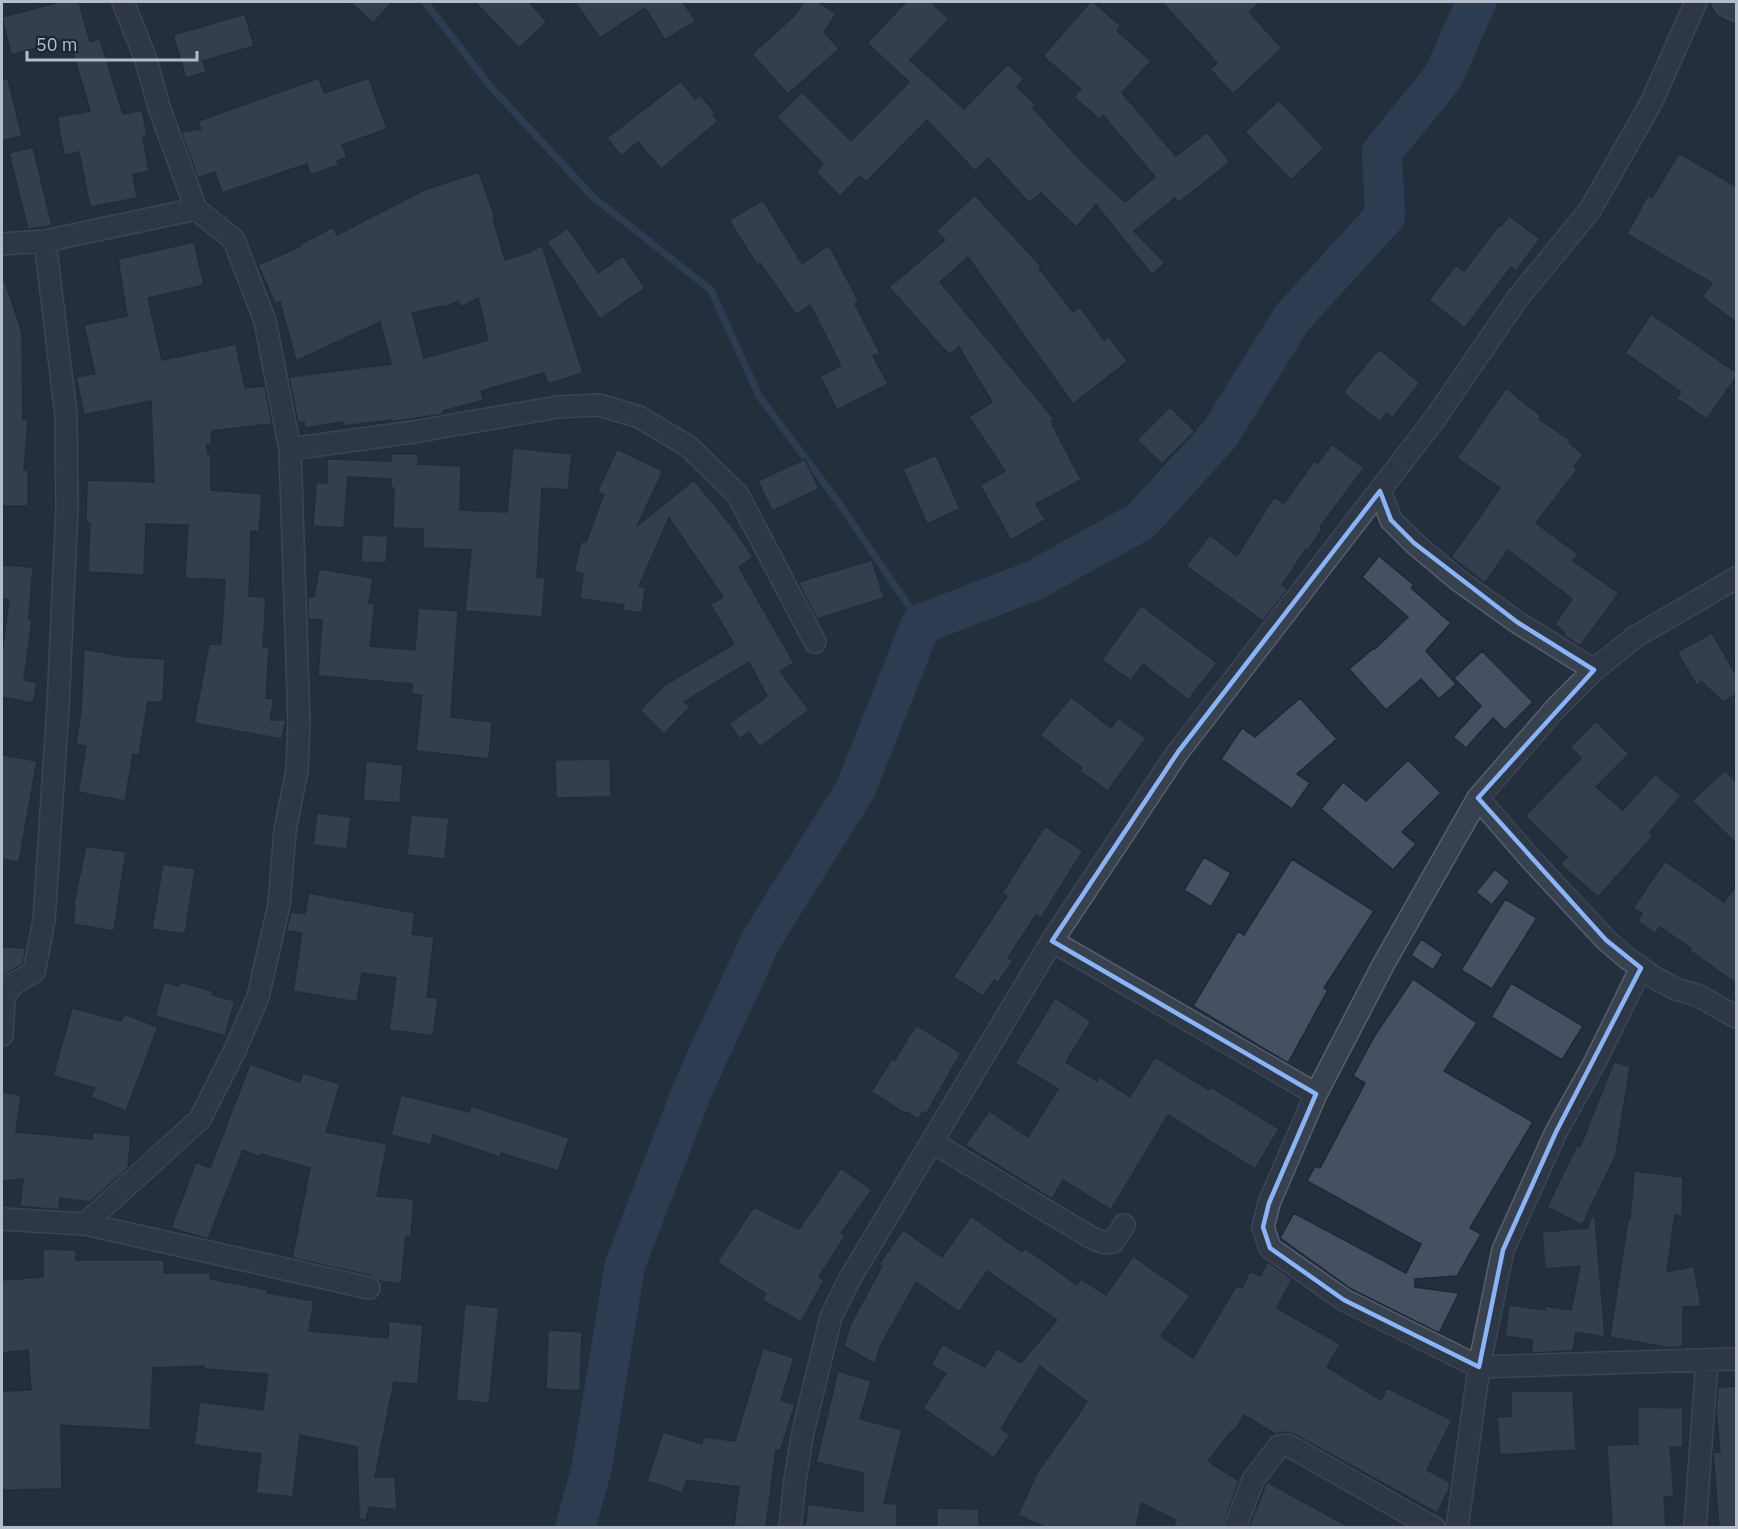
<svg xmlns="http://www.w3.org/2000/svg" width="1738" height="1529" font-family="'IBM Plex Sans',sans-serif">
<style>
.lines{fill:none;stroke-linecap:round;stroke-linejoin:round}
.stream{stroke:#394c67;stroke-width:7}
.river{stroke:#394c67;stroke-width:40}
.building{fill:#455162;stroke:#1f2835;stroke-width:1.5;fill-rule:evenodd}
.street-casing{stroke:#565f6c;stroke-width:24}
.secondary-casing{stroke:#565f6c;stroke-width:32}
.street{stroke:#38414e;stroke-width:21}
.secondary{stroke:#465061;stroke-width:28}
.marked{fill:none;stroke:#8ab4f8;stroke-width:4.5;stroke-linejoin:round}
</style>
<rect width="100%" height="100%" fill="#242f3e"/>
<g class="lines">
<!-- stream -->
<path class="stream" d="M425,2L491,87L593,197L711,290L759,396L839,503L921,624"/>
<!-- river -->
<path class="river" d="M575,1528L591,1471L625,1265L694,1086L761,940L855,790L921,624L1033,581L1141,521L1220,434L1292,318L1385,216L1382,152L1443,77L1476,2"/>
</g>
<!-- building -->
<path class="building" d="M60,2H79L90,42L100,39L123,114L142,110L147,136L143,137L149,171L133,174L137,198L90,207L79,152L64,155L57,117L90,111L69,39L11,55L2,17Z
M350,2H392L373,23Z
M475,2H529L547,22L519,48Z
M575,2H683L696,21L665,40L645,8L600,38Z
M804,2H818L836,14L824,32L839,49L788,94L752,54L794,16Z
M906,2H931L949,19L910,60L964,109L1008,64L1024,79L1017,87L1036,105L1033,108L1082,162L1125,202L1155,177L1103,115L1099,119L1074,97L1081,89L1043,56L1090,2H1093L1121,26L1117,31L1151,61L1122,93L1176,156L1207,132L1230,162L1178,203L1175,198L1134,231L1165,263L1152,275L1096,205L1076,227L1041,193L1029,203L988,158L975,171L927,120L866,182L860,176L840,196L816,172L823,164L777,117L802,92L851,141L909,82L867,43Z
M1162,2H1261L1249,12L1282,48L1233,94L1210,69L1217,63Z
M245,14L254,46L203,61L206,72L186,78L173,35Z
M319,78L324,93L369,78L387,129L342,145L347,157L337,161L339,165L310,175L307,164L222,193L215,172L198,178L181,132L201,129L198,121Z
M8,79L22,136L2,141V80Z
M681,81L695,99L700,95L715,113L713,115L718,121L661,169L638,142L621,156L607,138Z
M1279,100L1324,148L1291,180L1245,132Z
M33,147L52,226L28,229L9,153Z
M1679,153L1737,187V323L1702,297L1712,283L1627,234L1648,195L1652,198Z
M479,172L495,218L493,219L505,260L530,252L542,245L583,373L548,384L544,373L481,391L484,400L443,411L444,414L391,422V420L343,426V422L305,428L304,422L298,423L289,377L391,364L380,322L296,361L280,302L275,304L258,265L301,246V244L333,227L337,235L424,190ZM478,298L488,340L424,358L412,313L443,306L444,307L458,301L461,307Z
M975,195L1041,266L1039,268L1073,312L1080,307L1104,340L1108,336L1128,361L1073,404L968,257L940,282L1054,419L1051,422L1081,480L1036,504L1045,520L1011,540L980,485L1005,471L969,417L992,402L959,347L949,355L889,287L945,240L936,231Z
M763,200L802,264L829,245L859,302L855,304L880,353L873,356L888,384L837,410L820,376L841,366L810,305L796,315L760,263L757,265L729,220Z
M1509,216L1540,239L1516,271L1511,267L1465,328L1429,300L1456,265L1464,271L1499,225L1501,226Z
M568,228L598,273L623,256L645,288L600,319L547,242Z
M194,242L204,285L148,298L162,360L236,344L245,388L265,386L272,424L212,431L211,444L207,445L208,454H211V490L262,494L259,532L251,531L249,596L266,597L263,647H269L266,698L274,699L270,720H286L282,739L194,723L209,644H221L225,580L185,578L188,525L146,524L144,575L88,572L90,523H86L87,480L154,482L151,401L84,415L76,377L95,374L84,325L127,316L118,259Z
M2,281H5L22,332L23,419H28L24,470H28V506H2Z
M1651,314L1737,373V376L1707,419L1676,398L1681,392L1625,353Z
M1379,349L1420,383L1392,418L1387,413L1380,422L1343,392Z
M1506,388L1541,416L1539,419L1570,440L1569,443L1583,454L1574,467L1577,470L1536,523L1578,554L1573,561L1619,593L1580,646L1563,635L1565,633L1555,624L1572,599L1508,550L1485,583L1451,557L1500,488L1457,458Z
M1170,407L1195,431L1162,464L1137,440Z
M1332,444L1364,468L1320,527L1322,529L1308,550L1306,549L1282,585L1288,589L1263,621L1186,566L1210,535L1237,556L1274,497L1284,503L1315,460L1318,463Z
M513,448L572,454L568,490L542,488L537,577L545,578L542,617L465,611L471,550L423,548V529L393,528L394,488H391V479L348,477L344,528L313,526L316,483H327V459L391,461V454H418V464L461,466L460,510L507,512Z
M617,449L663,471L637,526L694,480L731,525L753,557L739,567L794,663L780,671L809,710L760,747L749,732L740,739L729,724L767,696L749,662L684,702L690,707L664,734L640,710L665,685L734,644L710,604L723,597L669,518L639,586L645,588L642,613L623,610L624,605L580,599L583,574L574,572L581,542H586L604,494L597,493Z
M936,455L960,509L927,524L903,469Z
M805,459L819,489L772,511L758,481Z
M362,535L388,536L386,563L361,562Z
M1379,556L1414,585L1411,588L1451,623L1426,651L1456,684L1439,699L1421,679L1386,710L1349,669L1374,648L1375,649L1408,617L1362,577Z
M872,560L884,598L817,619L798,582Z
M2,565L33,567L29,619L32,620L24,680L37,683L33,703L2,697V653L9,600L2,599Z
M319,569L373,578L369,603L375,604L370,646L415,650L418,608L458,611L451,717L492,722L489,759L416,751L422,695L412,694V684L318,676L322,620L308,619V597H314Z
M1141,605L1217,663L1188,700L1143,664L1131,681L1102,660Z
M1712,633L1737,676V694L1723,702L1701,681L1697,686L1677,652Z
M84,649L127,657L165,659L163,702H148L139,755L133,754L125,801L78,792L86,746L76,744L81,710Z
M1482,651L1533,702L1505,730L1493,718L1466,748L1453,737L1481,706L1454,678Z
M1071,697L1111,728L1118,718L1146,738L1108,791L1080,771L1082,768L1040,735Z
M1300,698L1337,739L1297,774L1310,783L1292,809L1221,759L1242,728L1255,737Z
M1596,721L1629,754L1596,787L1623,810L1655,774L1681,796L1649,833L1653,836L1598,897L1560,864L1567,857L1525,816L1581,758L1570,747Z
M2,755L37,761L19,862L2,859Z
M610,759L611,797L556,798L555,760Z
M1408,760L1441,793L1402,832L1416,844L1393,870L1321,809L1343,782L1366,801Z
M366,761L403,765L400,803L363,800Z
M1725,770L1737,783V844L1692,801Z
M317,813L351,817L347,849L313,845Z
M411,815L449,818L445,859L407,855Z
M1045,826L1083,851L1041,918L1036,915L1008,958L1013,961L998,983L994,980L983,996L953,977L1007,896L1002,893Z
M86,846L126,852L114,931L73,924L75,907H73Z
M1204,857L1231,873L1211,907L1184,890Z
M1292,859L1374,911L1324,988L1328,990L1288,1063L1193,1006L1238,931L1244,935Z
M1665,861L1724,902L1737,885V984L1689,950L1691,948L1660,927L1655,933L1637,921L1642,914L1633,908Z
M163,864L195,869L185,934L152,929Z
M1495,869L1510,882L1492,905L1476,892Z
M309,893L415,913L412,934L434,937L427,997L438,998L433,1036L389,1030L396,978L362,973L357,1002L293,991L302,933L286,931L291,912L305,914Z
M1505,899L1537,918L1492,989L1461,970Z
M1421,939L1443,954L1433,970L1411,955Z
M2,947L26,948L23,964L2,977Z
M1413,979L1477,1023L1444,1071L1533,1122L1470,1228L1481,1234L1457,1276L1415,1279V1287L1459,1293L1439,1333L1351,1289L1280,1238L1294,1213L1406,1273L1421,1244L1307,1181L1315,1166L1320,1168L1365,1083L1353,1076L1375,1035Z
M164,982L179,986L180,982L213,991L212,995L235,1001L225,1036L155,1016Z
M1511,983L1583,1026L1562,1060L1491,1017Z
M1055,998L1091,1021L1066,1062L1097,1081L1100,1077L1130,1097L1155,1057L1209,1090L1211,1087L1279,1129L1255,1169L1168,1115L1111,1210L1063,1180L1052,1199L965,1145L989,1111L1028,1137L1058,1089L1015,1063Z
M72,1008L121,1021L124,1014L158,1027L126,1111L91,1097L95,1088L53,1076Z
M916,1025L961,1053L926,1114L923,1112L918,1119L907,1112L906,1114L871,1092L892,1059L894,1061Z
M1614,1062L1630,1066L1616,1155L1582,1225L1547,1207L1577,1145L1580,1147Z
M250,1064L300,1082L303,1073L340,1084L326,1132L387,1144L377,1196L414,1199L411,1237L406,1236L401,1284L379,1281L372,1276L292,1258L310,1168L261,1154L260,1157L243,1150L208,1239L171,1228L196,1162L210,1168Z
M2,1092L21,1095L16,1132L92,1139L93,1132L131,1136L128,1168L90,1202L60,1198L59,1210L20,1206L23,1179L2,1181Z
M401,1095L469,1112L471,1106L569,1138L558,1171L501,1153L500,1157L433,1135L431,1145L391,1135Z
M841,1168L872,1190L841,1233L845,1236L819,1277L824,1280L801,1322L762,1300L766,1294L717,1262L754,1207L799,1229Z
M1634,1171L1683,1177L1682,1216L1675,1215L1667,1272L1694,1266L1701,1306L1683,1307V1346L1670,1348L1610,1337L1628,1220H1630Z
M971,1216L1022,1252L1025,1248L1077,1285L1081,1279L1106,1295L1133,1256L1190,1296L1161,1336L1193,1358L1237,1285L1242,1288L1250,1271L1260,1276L1268,1262L1292,1279L1277,1308L1340,1344L1327,1367L1381,1400L1387,1388L1452,1420L1427,1470L1450,1482L1449,1489L1437,1513L1294,1434L1287,1432L1275,1434L1244,1415L1234,1432L1232,1431L1208,1461L1239,1481L1223,1527H1173L1176,1520L1141,1503L1136,1527H1045L1018,1515L1037,1473L1087,1402L1040,1366L1001,1429L1010,1435L994,1458L923,1408L946,1373L931,1365L942,1344L985,1367L997,1348L1021,1363L1057,1320L987,1271L959,1312L916,1282L880,1347L875,1364L844,1346L850,1325L882,1266L879,1264L903,1230L942,1257Z
M1591,1217H1595L1605,1337L1576,1332L1573,1351L1531,1353L1533,1340L1505,1336L1509,1305L1545,1310V1306L1571,1310L1580,1266L1545,1269L1542,1232L1588,1228Z
M43,1249L76,1250V1260H164V1273H210V1279L268,1290L267,1293L314,1301L309,1331L388,1338L389,1321L423,1325L418,1384L394,1382L375,1477H395L397,1510L369,1507L366,1520L359,1519L357,1447L300,1435L293,1497L256,1493L261,1454L194,1445L200,1402L263,1410L268,1374L204,1369V1366L153,1368L150,1430L61,1425L62,1489L2,1490V1391L31,1390L28,1350L2,1353V1280L43,1277Z
M465,1304L499,1308L489,1403L456,1400Z
M548,1330L582,1332L580,1391L546,1389Z
M763,1348L794,1358L781,1400L795,1405L780,1451L776,1450L766,1527L734,1526L739,1487L687,1480L682,1493L647,1481L663,1432L702,1444L703,1437L735,1441Z
M838,1371L871,1381L860,1419L902,1430L884,1503L897,1504V1527H805L808,1504L863,1512V1473L816,1462Z
M1737,1386V1527H1719L1713,1452H1720L1716,1409L1718,1387Z
M1511,1391H1573L1576,1450L1500,1455L1497,1417L1511,1416Z
M1638,1407L1683,1408V1447H1670L1674,1496L1664,1497L1666,1527H1612L1607,1445L1638,1444Z
M1267,1482L1349,1527H1249Z
M937,1508L979,1509V1527H937Z"/>
<g class="lines">
<defs>
<path id="street" d="M2,244L45,241L196,209
M290,449L413,432L558,407L599,405L639,417L688,446L738,495L815,642
M1380,491L1391,520L1414,543L1458,580L1517,622L1594,670
M1736,578L1635,637L1594,670L1555,709L1478,798L1383,965L1316,1094L1269,1203L1263,1227L1270,1248L1344,1300L1479,1367L1736,1359
M1478,798L1527,855L1606,940L1627,958L1655,978L1676,989L1699,996L1736,1017
M1052,941L1316,1094
M2,1035L4,1000L10,986L34,972L44,920L58,707L67,507L66,415L45,241
M932,1142L1092,1238L1105,1243L1113,1242L1124,1225
M2,1219L85,1224L369,1288
M85,1224L200,1119L235,1050L258,997L279,905L285,831L297,770L299,722L290,449L265,321L234,240L196,209L159,107L145,57L123,2
M790,1528L795,1480L803,1432L831,1317L849,1280L1052,941L1178,752L1434,420L1517,299L1590,210L1651,103L1696,2
M1235,1528L1253,1480L1279,1446L1288,1445L1434,1528
M1457,1528L1479,1367L1503,1250L1556,1132L1595,1062L1641,968
M1695,1528L1707,1360"/>
<path id="secondary" d="M1728,2L1736,6"/>
</defs>
<!-- street casing -->
<use href="#street" class="street-casing"/>
<!-- secondary casing -->
<use href="#secondary" class="secondary-casing"/>
<!-- street -->
<use href="#street" class="street"/>
<!-- secondary -->
<use href="#secondary" class="secondary"/>
</g>
<!-- marked area -->
<path d="M0 0H1738V1529H0ZM1380,491L1391,520L1414,543L1517,622L1594,670L1478,798L1606,940L1641,968L1556,1132L1503,1250L1479,1367L1344,1300L1270,1248L1263,1227L1269,1203L1316,1094L1052,941L1178,752Z" fill="#242f3e" fill-opacity=".55" fill-rule="evenodd"/>
<path class="marked" d="M1380,491L1391,520L1414,543L1517,622L1594,670L1478,798L1606,940L1641,968L1556,1132L1503,1250L1479,1367L1344,1300L1270,1248L1263,1227L1269,1203L1316,1094L1052,941L1178,752Z"/>
<!-- border -->
<rect width="1738" height="1529" fill="none" stroke="#b4bcc9" stroke-width="6"/>
<!-- scale -->
<path d="M27 51v9h170v-9" fill="none" stroke="#b4bcc9" stroke-width="3"/>
<text x="36" y="51" font-size="18" fill="#b4bcc9" stroke="#1d2633" stroke-width="4.5" paint-order="stroke">50 m</text>
</svg>
